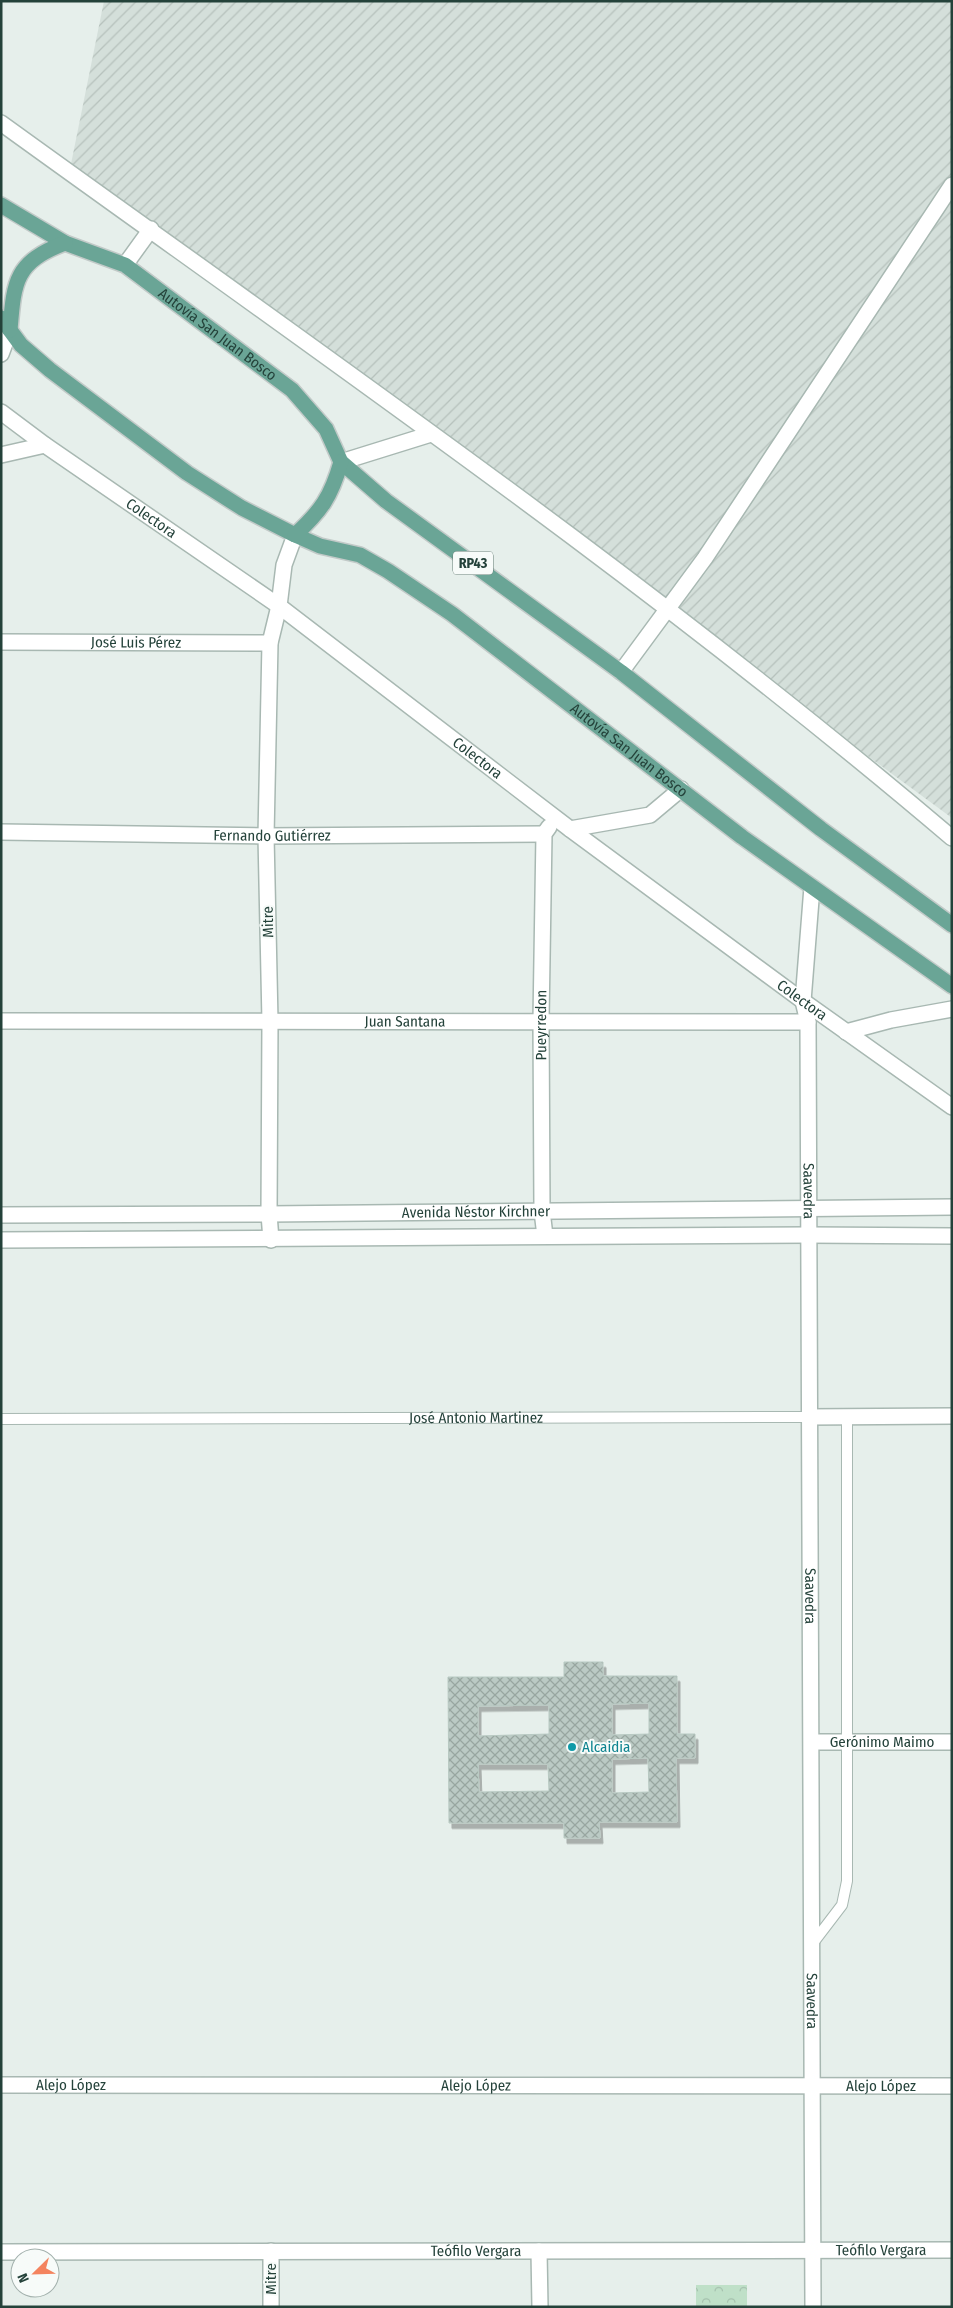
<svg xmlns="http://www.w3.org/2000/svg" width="953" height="2308" font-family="'Fira Sans Condensed',sans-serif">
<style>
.industrial{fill:url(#industrial-furrows)}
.forest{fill:url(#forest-crowns)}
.building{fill:url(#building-cross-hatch);stroke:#b8c9c2;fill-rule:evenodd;filter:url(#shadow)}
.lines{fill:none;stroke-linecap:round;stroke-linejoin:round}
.service-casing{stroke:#a8b8b2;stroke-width:12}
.minor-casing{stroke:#a8b8b2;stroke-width:18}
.tertiary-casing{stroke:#a8b8b2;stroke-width:18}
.primary-casing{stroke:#c2cac8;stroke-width:18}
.service{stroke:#fff;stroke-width:10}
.minor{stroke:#fff;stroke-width:15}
.tertiary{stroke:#fff;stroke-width:15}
.primary{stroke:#6aa596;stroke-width:15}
.culture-dot{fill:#0f9aa8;stroke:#f7fbf9;stroke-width:2}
.labels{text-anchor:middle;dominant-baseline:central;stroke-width:4;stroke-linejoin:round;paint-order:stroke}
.shield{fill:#f7fbf9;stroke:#637a73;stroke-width:1}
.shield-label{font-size:14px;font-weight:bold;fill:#24423a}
.street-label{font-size:15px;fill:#24423a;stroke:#f7fbf9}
.culture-label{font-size:15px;fill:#0d838f;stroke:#f7fbf9;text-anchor:start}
</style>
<defs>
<pattern id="industrial-furrows" width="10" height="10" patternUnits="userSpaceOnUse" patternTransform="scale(1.25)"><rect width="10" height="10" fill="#d4dfda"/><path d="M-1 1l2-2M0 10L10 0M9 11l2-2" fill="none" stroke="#b6c1bc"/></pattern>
<pattern id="forest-crowns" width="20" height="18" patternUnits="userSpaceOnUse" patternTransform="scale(1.25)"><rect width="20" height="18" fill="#bfe0c8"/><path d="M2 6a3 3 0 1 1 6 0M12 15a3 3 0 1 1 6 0" fill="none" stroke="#a4c1ad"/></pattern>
<pattern id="building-cross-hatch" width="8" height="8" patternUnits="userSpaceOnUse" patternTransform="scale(1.25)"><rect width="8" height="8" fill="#bbcac4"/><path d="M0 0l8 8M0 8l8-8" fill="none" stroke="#98a6a0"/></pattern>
<filter id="shadow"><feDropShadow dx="3" dy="5.5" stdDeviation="0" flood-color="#0004"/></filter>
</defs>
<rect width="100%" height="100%" fill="#e6efeb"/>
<!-- industrial -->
<path class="industrial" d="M104,1H952V818L70,169Z"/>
<!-- forest -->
<path class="forest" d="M696,2285H747V2307H696Z"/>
<!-- building -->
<path class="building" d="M564,1662H603V1676H677V1734H695V1758H676L677,1822H599L600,1838H564V1823H449L448,1677H564ZM649,1703V1734L612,1735V1704ZM549,1705V1734L478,1736V1706ZM648,1758L649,1792L612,1793V1759ZM478,1764H548L549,1791L479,1792Z"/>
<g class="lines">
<defs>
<g id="service">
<path id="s1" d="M1,1419L808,1417"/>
<path d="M813,1943L842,1905L847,1881V1417"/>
</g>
<g id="minor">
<path d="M1,123C322,355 650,581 952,838"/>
<path d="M125,265L151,229"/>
<path d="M1,354L10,330"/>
<path id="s2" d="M1,412L45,445L279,606L570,829L803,1001L952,1107"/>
<path d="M1,455L45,445"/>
<path d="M341,462L431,434"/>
<path id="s3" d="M1,642L270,643"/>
<path d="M621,672L705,558L952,185"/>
<path d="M570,829L650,815L681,789"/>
<path id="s4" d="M1,832L266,836L544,834"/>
<path id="s5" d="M812,887L803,1001L808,1022L813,2307"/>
<path id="s6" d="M1,1021L808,1022"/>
<path d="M846,1032L891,1020L952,1009"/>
<path id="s7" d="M545,1236L542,1211L541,1020L544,834L549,827"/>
<path d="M271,1240L269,1214L270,1021L266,836L270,643L279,606L284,565L295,535"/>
<path d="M808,1417L952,1416"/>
<path id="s8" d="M812,1742H952"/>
<path id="s9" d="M1,2085L952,2086"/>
<path d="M271,2251V2307"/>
<path d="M539,2251L540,2307"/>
<path id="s10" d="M1,2252L952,2250"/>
</g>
<g id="tertiary">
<path id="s11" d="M1,1215L269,1214L952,1207"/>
<path d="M1,1240L809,1235L952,1236"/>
</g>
<g id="primary">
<path id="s12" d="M1,205L65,243L125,265L292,390L326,429L341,462L386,501L621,672L821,829L952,925"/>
<path id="s13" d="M1,318L21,345L50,370L187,473L242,508L295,535L320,546L360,555L388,571L452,614L742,837L952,986"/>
<path d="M10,330C14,281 15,262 65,243"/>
<path d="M295,535C321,511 331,497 341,462"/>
</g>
</defs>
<!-- service casing -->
<use href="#service" class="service-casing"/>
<!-- minor casing -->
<use href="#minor" class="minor-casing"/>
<!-- tertiary casing -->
<use href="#tertiary" class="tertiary-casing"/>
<!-- primary casing -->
<use href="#primary" class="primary-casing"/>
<!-- service -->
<use href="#service" class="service"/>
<!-- minor -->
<use href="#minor" class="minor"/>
<!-- tertiary -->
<use href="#tertiary" class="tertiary"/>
<!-- primary -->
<use href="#primary" class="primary"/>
</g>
<!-- markers -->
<circle class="culture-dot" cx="572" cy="1747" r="5"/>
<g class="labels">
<!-- shield labels -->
<rect class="shield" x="453" y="551.5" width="40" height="23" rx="4"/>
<g class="shield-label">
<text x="473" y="563">RP43</text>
</g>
<!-- street labels -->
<g class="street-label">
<text stroke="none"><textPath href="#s12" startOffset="254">Autovía San Juan Bosco</textPath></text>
<text stroke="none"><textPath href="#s2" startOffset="184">Colectora</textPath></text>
<text stroke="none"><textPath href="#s3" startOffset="135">José Luis Pérez</textPath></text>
<text stroke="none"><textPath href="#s13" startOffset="769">Autovía San Juan Bosco</textPath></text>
<text stroke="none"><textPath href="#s2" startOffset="589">Colectora</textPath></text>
<text stroke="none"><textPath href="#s4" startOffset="271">Fernando Gutiérrez</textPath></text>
<text transform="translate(268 922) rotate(-91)">Mitre</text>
<text stroke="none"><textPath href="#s2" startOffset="994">Colectora</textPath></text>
<text stroke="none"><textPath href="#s6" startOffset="404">Juan Santana</textPath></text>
<text stroke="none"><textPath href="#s7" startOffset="211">Pueyrredon</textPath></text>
<text stroke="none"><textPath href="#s5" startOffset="305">Saavedra</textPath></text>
<text stroke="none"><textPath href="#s11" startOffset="475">Avenida Néstor Kirchner</textPath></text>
<text stroke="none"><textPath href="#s1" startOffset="475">José Antonio Martinez</textPath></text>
<text stroke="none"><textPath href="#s5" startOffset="710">Saavedra</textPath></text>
<text stroke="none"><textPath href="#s8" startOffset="70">Gerónimo Maimo</textPath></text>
<text stroke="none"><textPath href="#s5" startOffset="1115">Saavedra</textPath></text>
<text stroke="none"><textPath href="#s9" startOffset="70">Alejo López</textPath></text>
<text stroke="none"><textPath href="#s9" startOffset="475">Alejo López</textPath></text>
<text stroke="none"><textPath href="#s9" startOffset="880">Alejo López</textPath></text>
<text stroke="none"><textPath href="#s10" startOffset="475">Teófilo Vergara</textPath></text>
<text stroke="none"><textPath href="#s10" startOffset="880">Teófilo Vergara</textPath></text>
<text transform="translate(271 2279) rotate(-90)">Mitre</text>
</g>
<!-- culture labels -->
<g class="culture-label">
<text x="582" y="1747">Alcaidia</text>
</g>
</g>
<!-- border -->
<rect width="953" height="2308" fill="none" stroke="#24423a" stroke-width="5"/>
<!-- north arrow -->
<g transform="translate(35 2273) rotate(247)"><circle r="24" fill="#f7fbf9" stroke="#a3b1ad"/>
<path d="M0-4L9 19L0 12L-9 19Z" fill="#f4845f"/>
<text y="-8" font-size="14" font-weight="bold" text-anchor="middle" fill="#24423a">N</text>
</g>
</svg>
